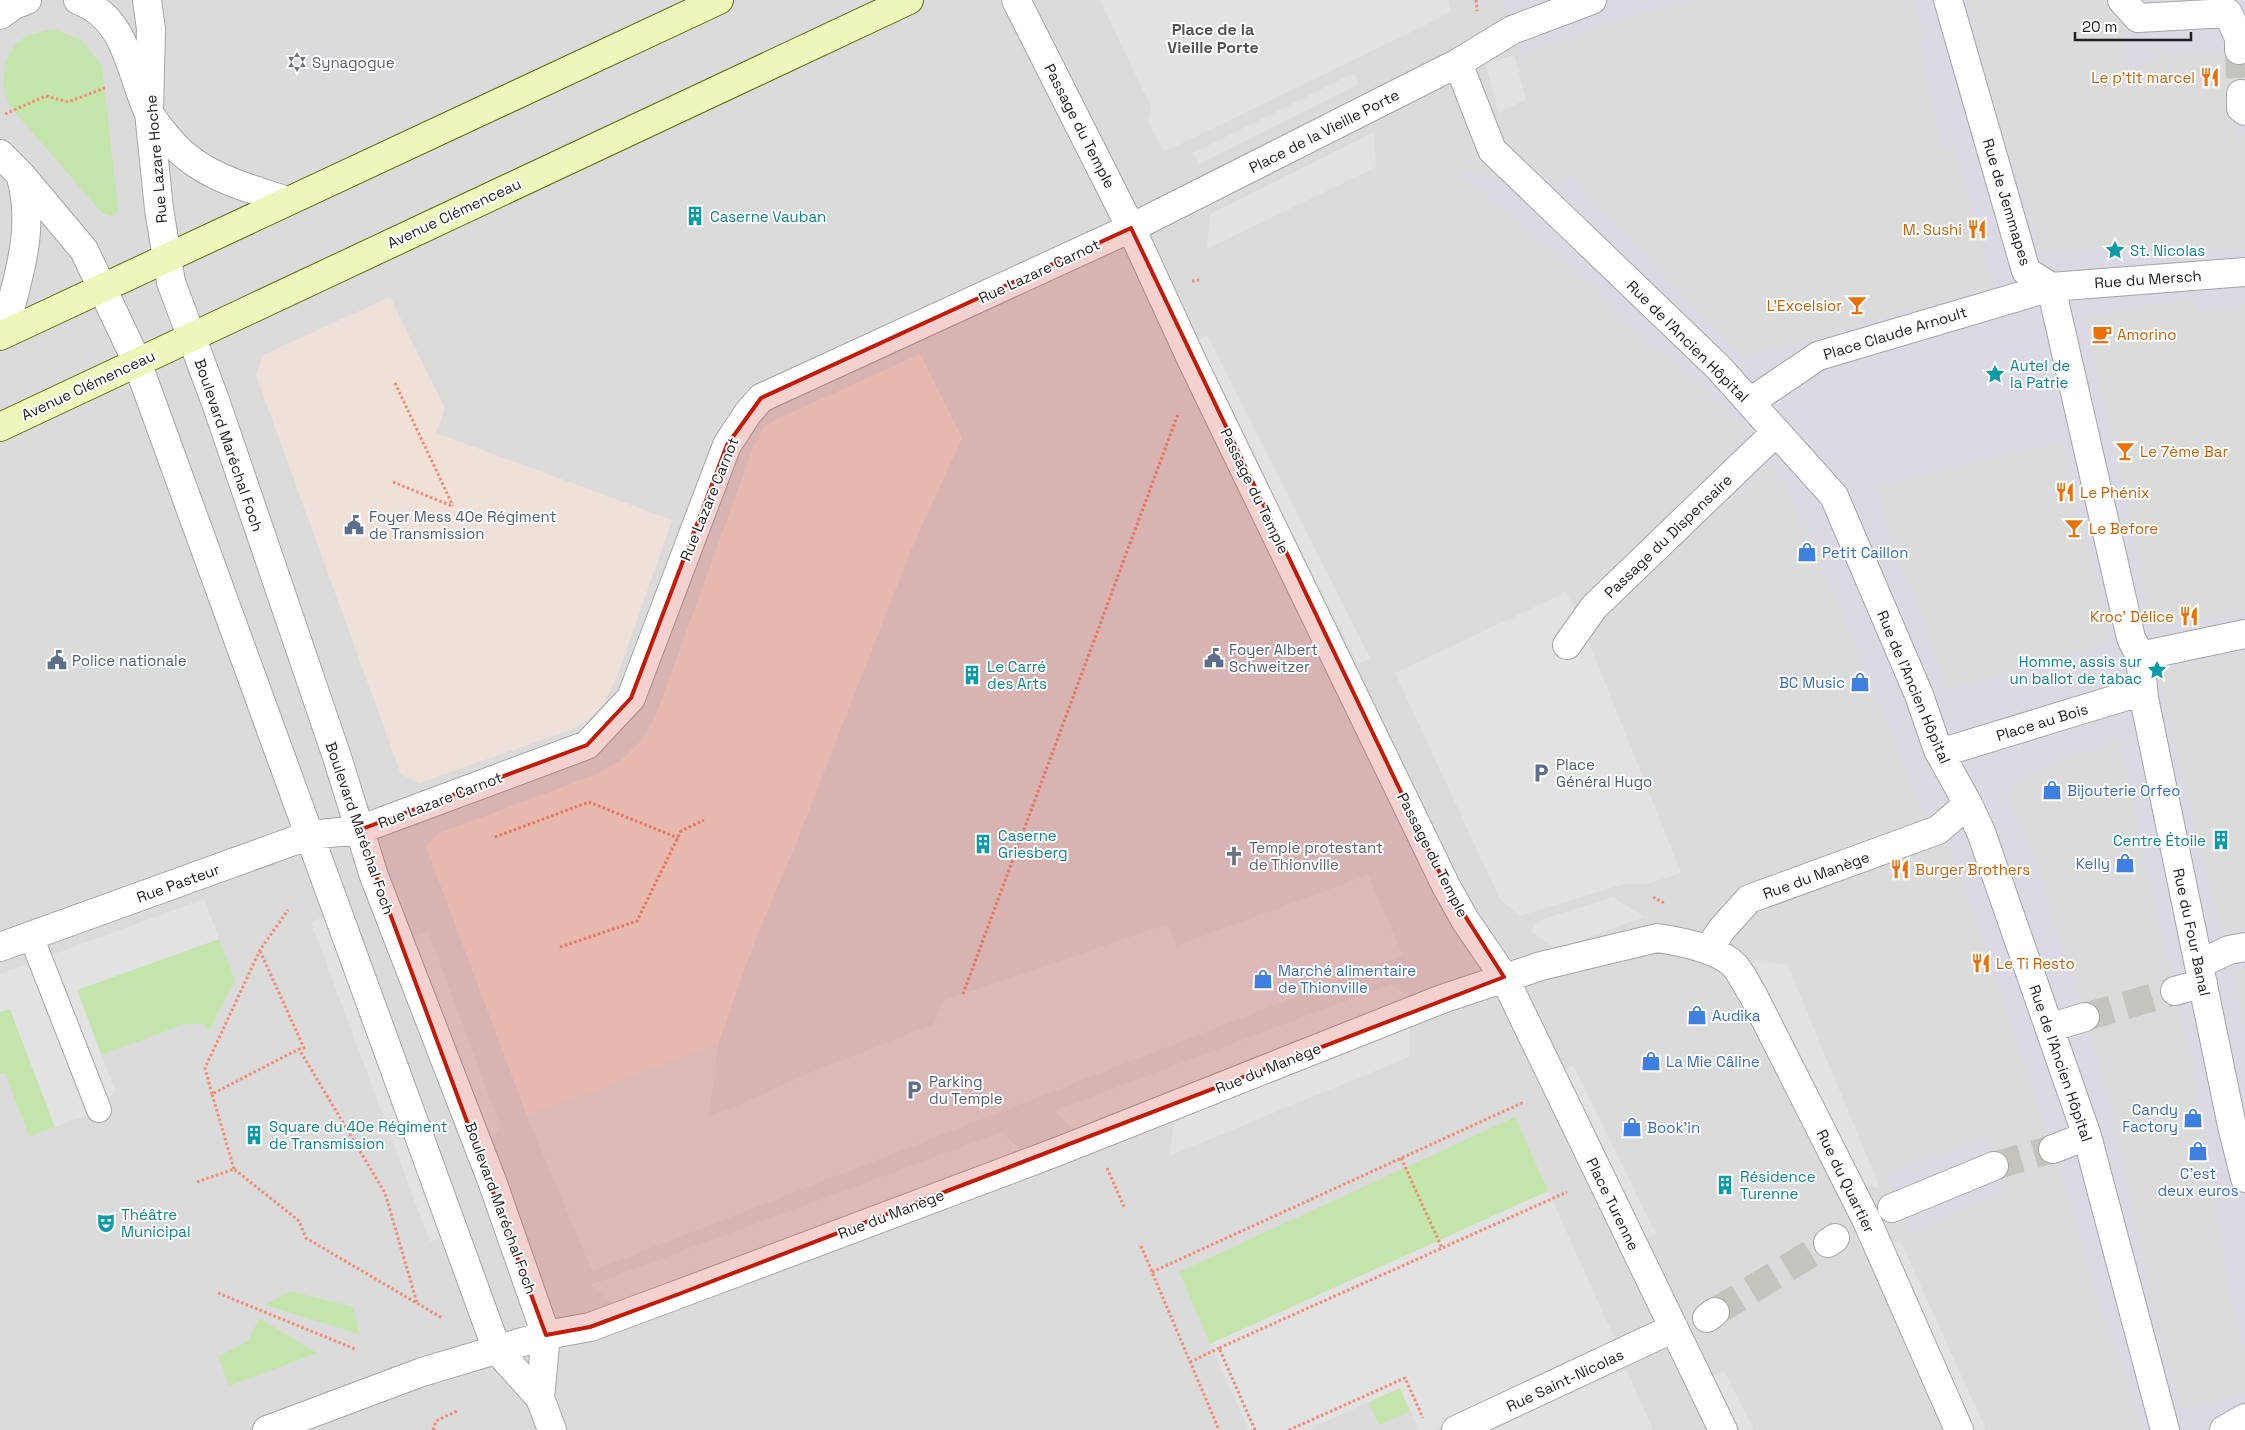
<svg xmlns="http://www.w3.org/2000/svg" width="2245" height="1430" font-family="'Space Grotesk',sans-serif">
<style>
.residential{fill:#dcdbdb}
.military{fill:#f0e1d8}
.grass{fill:#c4e6ad}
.parking{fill:#e2e2e2}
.plaza{fill:#dad9e4;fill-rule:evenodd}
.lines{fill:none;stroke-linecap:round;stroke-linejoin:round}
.street-tunnel{stroke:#c5c3bd;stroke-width:28;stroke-dasharray:28 14;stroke-linecap:butt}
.lane-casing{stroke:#a5a5a5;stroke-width:26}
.street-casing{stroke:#a5a5a5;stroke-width:30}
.secondary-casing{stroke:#5c700a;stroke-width:30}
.path{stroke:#f38b72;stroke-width:3;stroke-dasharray:2.5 2.5;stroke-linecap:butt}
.lane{stroke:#fff;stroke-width:24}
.street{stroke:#fff;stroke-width:28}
.secondary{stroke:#eef6bb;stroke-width:28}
.marked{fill:#c21b0a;fill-opacity:0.2;stroke:#c21b0a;stroke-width:4;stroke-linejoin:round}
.labels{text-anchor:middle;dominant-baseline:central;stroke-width:4;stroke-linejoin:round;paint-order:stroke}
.worship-label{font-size:15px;fill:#5b616d;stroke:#fff;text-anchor:start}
.food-label{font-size:15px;fill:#c56008;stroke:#fff;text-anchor:start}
.street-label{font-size:15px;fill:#1e1e1e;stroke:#fff}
.culture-label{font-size:15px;fill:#0d838f;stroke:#fff;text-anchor:start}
.service-label{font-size:15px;fill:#4e5e75;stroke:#fff;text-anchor:start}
.shop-label{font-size:15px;fill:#366cbe;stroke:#fff;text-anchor:start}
.neighbourhood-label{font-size:16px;font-weight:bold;fill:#515151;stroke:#fff}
</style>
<rect width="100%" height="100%" fill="#efece5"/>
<!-- residential -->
<path class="residential" d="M0,0H2245V1430H0Z"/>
<!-- military -->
<path class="military" d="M390,297L445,408L436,433L672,520L618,674L603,705L585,722L570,730L419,783L401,774L256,375L263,355Z
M920,354L962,438L911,550L795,846L756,938L718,1044L527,1116L426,847L437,834L597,774L622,759L642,740L656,715L753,448L764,427L775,420Z"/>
<!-- grass -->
<path class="grass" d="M53,29L82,40L102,66L118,207L116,215L111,216L102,213L13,110L8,103L3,83L6,61L14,46L26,36Z
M219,939L235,980L208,1033L204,1024H185L101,1055L77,990Z
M10,1009L55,1127L29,1136L5,1073L0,1074V1012Z
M1515,1117L1548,1191L1210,1344L1179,1272Z
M290,1291L353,1307L359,1334L265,1305Z
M259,1318L317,1353L229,1386L218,1357L248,1341Z
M1401,1388L1410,1411L1379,1425L1368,1402Z"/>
<!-- parking -->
<path class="parking" d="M1100,0H1448L1450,11L1438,19L1164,152L1148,120L1151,107Z
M1514,55L1526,99L1499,113L1485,63Z
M1354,73L1359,84L1199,164L1193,153Z
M1374,132L1376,167L1207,249L1210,214Z
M1207,335L1370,658L1358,664L1196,341Z
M1566,592L1590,645L1681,873L1647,884H1624L1520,916L1500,899L1395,673Z
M1368,875L1403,955L592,1271L527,1116L718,1044L709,1116L730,1109L814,1071L934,1024L943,1001L1168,924L1176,946Z
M1613,897L1644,917L1556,949L1531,931L1537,921Z
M204,899L219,939L77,990L115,1091L99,1110L55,1127L10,1009L0,1012V974Z
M324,917L445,1237L430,1242L311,922Z
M428,931L500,1126L489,1144L414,936Z
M1754,960L1787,964L1880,1188L1855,1184Z
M1391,984L1415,1001L1074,1130L1054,1111Z
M1410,1024L1409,1057L1169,1156L1175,1116Z
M1573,1065L1656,1234L1643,1240L1559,1072Z
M1002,1132L1021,1150L614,1304L591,1285Z
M1548,1191L1618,1346L1433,1430H1419L1400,1388L1307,1430H1249L1210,1344Z
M1900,1240L1986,1430H1971L1889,1245Z
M1626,1369L1653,1430H1491Z
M1724,1371L1754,1430H1739L1713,1376Z"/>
<!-- plaza -->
<path class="plaza" d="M1502,0H1693L1616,21L1521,54Z
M1913,0H1967L2002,130L2042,253L2088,250L2245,251V304L2196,311L2194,299L2156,304L2084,318L2137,550L2151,629L2245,611V653L2157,671L2221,933L2245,928V968L2232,972L2245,1030V1357L2226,1271L2187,1040L2134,816L2136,815L2119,737L2100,747L2072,753L2013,783L2008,798L2036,864L2054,924L2069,963L2113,1111L2130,1199L2149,1283L2145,1285L2182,1410L2245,1394V1430H2144L2095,1292L2076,1221L2028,1072L1949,845L1923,811L1807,528L1771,465L1735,495L1724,456L1750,433V431L1683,370L1627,324L1599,291L1482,191L1479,193L1461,173L1559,181L1572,174L1597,208L1650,257L1670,283L1742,357L1994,287L1954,147L1941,149L1920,41L1925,39ZM2062,442L2110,633L2103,645L1947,690L1913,591L1891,545L1876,486Z
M2116,0H2245V135L2235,136L2232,50L2169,53L2164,49L2158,50L2155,53L2156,59L2149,64L2143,63L2139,68H2126L2124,29L2131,28Z
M1986,1138L2002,1190L1911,1234L1886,1173Z"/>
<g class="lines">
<!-- street-tunnel -->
<path class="street-tunnel" d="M2239,50L2241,94
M2085,1017L2175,991
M1994,1166L2053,1149
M1715,1312L1828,1243"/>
<defs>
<path id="lane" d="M31,936L99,1110"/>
<path id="street" d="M78,0C127,18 129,70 148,111C154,122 165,135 173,144C203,177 248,188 288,201
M147,0L151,29L149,112L159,209L171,282L216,403L337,757L374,876L492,1181L546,1335L540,1398
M1016,0L1131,228L1193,363L1446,886L1465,920L1504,977L1723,1430
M1948,0L2026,271L2051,287L2131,638L2140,656L2144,698L2232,1126L2245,1178
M2122,0L2138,18L2228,13L2239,38V50
M0,15L14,5L27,0
M1458,63L1492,150L1718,367L1834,496L1919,695L1938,750L1968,804L1981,832L2087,1136L2165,1430
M2241,94V108L2245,111
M0,154L21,175L84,250L137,362L497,1350L540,1398L552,1430
M0,324L8,317C21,268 35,224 20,174
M1750,402L1818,356L2051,287L2245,272
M1567,645L1594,607L1776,432
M2140,656L2245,634
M1940,753L2143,691
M0,947L310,835L359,830L587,745L631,698L727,445L748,413L761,398L1131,228L1458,63L1512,30L1592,0
M1708,950L1722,929L1749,899L1938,830L1968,804
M2199,964L2229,950L2245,947
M2175,991L2203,983
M2049,1028L2085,1017
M2053,1149L2087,1136
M1892,1208L1994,1166
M1828,1243L1835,1238
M1707,1318L1715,1312
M267,1430L422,1372L546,1335L590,1327L679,1294L1059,1151L1442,999L1541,966L1657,938C1678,941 1719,949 1734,965C1742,974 1747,986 1753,995L1867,1221L1959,1430
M1456,1430L1674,1328
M2224,1430L2245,1418"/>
<path id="secondary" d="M0,336L719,0
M0,427L909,0"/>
</defs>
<!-- lane casing -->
<use href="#lane" class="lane-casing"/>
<!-- street casing -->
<use href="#street" class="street-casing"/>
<!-- secondary casing -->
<use href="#secondary" class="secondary-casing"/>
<!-- path -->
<path class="path" d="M1476,0L1477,11
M5,114L46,96L68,102L105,88
M1192,281L1199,280
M395,383L453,506
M393,482L452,506
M495,837L589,802L678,838
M1653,897L1664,903
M560,947L637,921L681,831L704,820
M260,951L304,1048L299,1049
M963,994L1178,414
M212,1094L205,1068L260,950L288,910
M1401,1158L1442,1248
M1107,1168L1125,1209
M234,1169L212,1094L299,1049L385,1193L417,1303
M197,1182L234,1169L299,1221L306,1238L442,1318
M1141,1246L1219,1430
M1152,1272L1524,1102
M218,1293L355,1349
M1190,1362L1219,1348
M433,1430L436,1421L457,1411
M1255,1430L1219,1348L1567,1192
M1289,1430L1405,1378L1423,1418"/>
<!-- lane -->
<use href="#lane" class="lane"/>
<!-- street -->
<use href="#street" class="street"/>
<!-- secondary -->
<use href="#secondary" class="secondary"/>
</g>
<!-- marked area -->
<path class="marked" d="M1131,228L1446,886L1504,977L679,1294L590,1327L546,1335L359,830L587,745L631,698L727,445L761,398Z"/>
<!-- icons -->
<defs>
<symbol id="synagogue-bare" viewBox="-9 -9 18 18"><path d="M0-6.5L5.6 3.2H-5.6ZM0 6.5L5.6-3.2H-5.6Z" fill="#6b7280" stroke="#fff" stroke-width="2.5" paint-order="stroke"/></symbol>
<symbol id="restaurant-bare" viewBox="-9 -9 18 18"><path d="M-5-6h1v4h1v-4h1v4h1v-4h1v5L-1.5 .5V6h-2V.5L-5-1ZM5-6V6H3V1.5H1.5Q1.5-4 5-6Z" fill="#e8710a" stroke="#fff" stroke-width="2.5" paint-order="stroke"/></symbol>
<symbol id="building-bare" viewBox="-9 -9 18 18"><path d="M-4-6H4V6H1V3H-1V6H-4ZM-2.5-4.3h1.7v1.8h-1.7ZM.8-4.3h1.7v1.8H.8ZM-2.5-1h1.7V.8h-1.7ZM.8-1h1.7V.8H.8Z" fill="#0f9aa8" stroke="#fff" stroke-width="2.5" paint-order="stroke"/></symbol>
<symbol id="sight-bare" viewBox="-9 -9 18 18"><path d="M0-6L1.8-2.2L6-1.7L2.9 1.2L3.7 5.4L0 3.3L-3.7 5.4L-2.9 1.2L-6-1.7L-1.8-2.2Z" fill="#0f9aa8" stroke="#fff" stroke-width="2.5" paint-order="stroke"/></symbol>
<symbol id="bar-bare" viewBox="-9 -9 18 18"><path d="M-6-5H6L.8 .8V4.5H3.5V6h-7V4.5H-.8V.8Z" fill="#e8710a" stroke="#fff" stroke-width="2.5" paint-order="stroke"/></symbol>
<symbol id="cafe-bare" viewBox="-9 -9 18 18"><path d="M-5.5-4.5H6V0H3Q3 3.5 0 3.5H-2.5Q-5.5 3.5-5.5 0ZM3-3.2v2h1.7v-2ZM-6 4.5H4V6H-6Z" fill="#e8710a" stroke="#fff" stroke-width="2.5" paint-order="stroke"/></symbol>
<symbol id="civic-bare" viewBox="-9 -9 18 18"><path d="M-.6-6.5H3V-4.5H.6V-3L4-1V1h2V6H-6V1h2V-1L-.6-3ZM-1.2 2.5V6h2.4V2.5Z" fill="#5c6f8a" stroke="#fff" stroke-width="2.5" paint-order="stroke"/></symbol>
<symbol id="shop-bare" viewBox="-9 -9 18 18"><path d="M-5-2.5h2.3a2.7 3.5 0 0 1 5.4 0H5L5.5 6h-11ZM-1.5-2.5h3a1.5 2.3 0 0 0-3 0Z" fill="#3f7fe0" stroke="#fff" stroke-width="2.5" paint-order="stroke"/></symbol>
<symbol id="parking-bare" viewBox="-9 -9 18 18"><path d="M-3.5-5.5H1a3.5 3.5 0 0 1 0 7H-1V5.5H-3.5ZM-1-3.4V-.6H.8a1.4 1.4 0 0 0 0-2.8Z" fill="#5c6f8a" stroke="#fff" stroke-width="2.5" paint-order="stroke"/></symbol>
<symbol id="church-bare" viewBox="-9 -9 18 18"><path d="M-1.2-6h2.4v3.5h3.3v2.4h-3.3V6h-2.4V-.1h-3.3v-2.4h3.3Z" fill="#6b7280" stroke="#fff" stroke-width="2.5" paint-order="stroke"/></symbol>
<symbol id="theatre-bare" viewBox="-9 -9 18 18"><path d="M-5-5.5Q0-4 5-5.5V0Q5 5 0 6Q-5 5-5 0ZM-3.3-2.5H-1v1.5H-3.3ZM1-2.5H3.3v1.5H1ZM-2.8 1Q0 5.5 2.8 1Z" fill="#0f9aa8" stroke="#fff" stroke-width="2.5" paint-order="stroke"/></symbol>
</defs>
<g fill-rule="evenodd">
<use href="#synagogue-bare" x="283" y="48" width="28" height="28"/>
<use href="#restaurant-bare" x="2196" y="63" width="28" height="28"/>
<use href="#building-bare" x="681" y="202" width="28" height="28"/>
<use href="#restaurant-bare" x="1963" y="215" width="28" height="28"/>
<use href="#sight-bare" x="2101" y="236" width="28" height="28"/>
<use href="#bar-bare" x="1843" y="291" width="28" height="28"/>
<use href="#cafe-bare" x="2088" y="320" width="28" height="28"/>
<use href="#sight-bare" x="1981" y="360" width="28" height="28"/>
<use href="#bar-bare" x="2111" y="437" width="28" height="28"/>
<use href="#restaurant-bare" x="2051" y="478" width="28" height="28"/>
<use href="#civic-bare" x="340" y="511" width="28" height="28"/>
<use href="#bar-bare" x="2060" y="514" width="28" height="28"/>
<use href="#shop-bare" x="1793" y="538" width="28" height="28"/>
<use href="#restaurant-bare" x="2175" y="602" width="28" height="28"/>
<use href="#civic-bare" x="1200" y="644" width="28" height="28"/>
<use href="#civic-bare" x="43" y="646" width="28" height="28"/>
<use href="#sight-bare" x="2143" y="656" width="28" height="28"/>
<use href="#building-bare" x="958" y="661" width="28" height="28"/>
<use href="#shop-bare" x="1846" y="668" width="28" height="28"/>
<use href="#parking-bare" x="1527" y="759" width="28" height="28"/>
<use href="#shop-bare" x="2038" y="776" width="28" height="28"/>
<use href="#building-bare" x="2207" y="826" width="28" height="28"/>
<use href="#building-bare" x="969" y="830" width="28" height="28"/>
<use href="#church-bare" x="1220" y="842" width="28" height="28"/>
<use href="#shop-bare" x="2111" y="849" width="28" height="28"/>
<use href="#restaurant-bare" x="1886" y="855" width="28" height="28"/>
<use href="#restaurant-bare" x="1967" y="949" width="28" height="28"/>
<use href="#shop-bare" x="1249" y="965" width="28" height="28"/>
<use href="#shop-bare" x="1683" y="1001" width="28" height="28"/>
<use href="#shop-bare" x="1637" y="1047" width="28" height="28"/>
<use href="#parking-bare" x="900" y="1076" width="28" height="28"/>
<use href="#shop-bare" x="2179" y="1104" width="28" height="28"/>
<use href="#shop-bare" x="1618" y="1113" width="28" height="28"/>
<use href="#building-bare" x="240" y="1121" width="28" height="28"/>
<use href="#shop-bare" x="2184" y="1137" width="28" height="28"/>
<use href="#building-bare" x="1711" y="1171" width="28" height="28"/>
<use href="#theatre-bare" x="92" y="1209" width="28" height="28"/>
</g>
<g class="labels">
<!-- worship labels -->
<g class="worship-label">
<text x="312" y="62">Synagogue</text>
<text x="1249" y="847">Temple protestant<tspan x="1249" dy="17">de Thionville</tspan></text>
</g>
<!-- food labels -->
<g class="food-label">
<text x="2195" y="77" text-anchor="end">Le p'tit marcel</text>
<text x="1962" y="229" text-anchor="end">M. Sushi</text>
<text x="1842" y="305" text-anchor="end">L'Excelsior</text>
<text x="2117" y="334">Amorino</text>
<text x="2140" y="451">Le 7ème Bar</text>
<text x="2080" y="492">Le Phénix</text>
<text x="2089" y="528">Le Before</text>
<text x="2174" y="616" text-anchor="end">Kroc' Délice</text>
<text x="1915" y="869">Burger Brothers</text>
<text x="1996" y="963">Le Ti Resto</text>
</g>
<!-- street labels -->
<g class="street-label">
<text transform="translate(1080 126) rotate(63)">Passage du Temple</text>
<text transform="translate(1324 131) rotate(-27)">Place de la Vieille Porte</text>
<text transform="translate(156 159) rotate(-95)">Rue Lazare Hoche</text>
<text transform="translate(2007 202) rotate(73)">Rue de Jemmapes</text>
<text transform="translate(454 213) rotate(-25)">Avenue Clémenceau</text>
<text transform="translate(1039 271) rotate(-25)">Rue Lazare Carnot</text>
<text transform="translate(2148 279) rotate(-4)">Rue du Mersch</text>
<text transform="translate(1895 333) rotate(-17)">Place Claude Arnoult</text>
<text transform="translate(1688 341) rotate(45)">Rue de l'Ancien Hôpital</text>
<text transform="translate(88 385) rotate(-25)">Avenue Clémenceau</text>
<text transform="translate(229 445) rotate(71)">Boulevard Maréchal Foch</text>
<text transform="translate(1255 491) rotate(64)">Passage du Temple</text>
<text transform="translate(709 499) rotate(-68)">Rue Lazare Carnot</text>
<text transform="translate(1668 536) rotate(-44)">Passage du Dispensaire</text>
<text transform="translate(1914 687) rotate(67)">Rue de l'Ancien Hôpital</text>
<text transform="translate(2042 722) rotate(-17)">Place au Bois</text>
<text transform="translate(440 800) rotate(-21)">Rue Lazare Carnot</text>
<text transform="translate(360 828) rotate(71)">Boulevard Maréchal Foch</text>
<text transform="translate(1433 855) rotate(63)">Passage du Temple</text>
<text transform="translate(1816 875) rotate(-20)">Rue du Manège</text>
<text transform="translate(178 883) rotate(-20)">Rue Pasteur</text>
<text transform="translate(2192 932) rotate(78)">Rue du Four Banal</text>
<text transform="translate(2061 1063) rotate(71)">Rue de l'Ancien Hôpital</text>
<text transform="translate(1268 1068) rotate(-22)">Rue du Manège</text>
<text transform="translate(1846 1181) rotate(64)">Rue du Quartier</text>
<text transform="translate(1613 1204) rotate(64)">Place Turenne</text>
<text transform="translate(501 1208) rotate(70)">Boulevard Maréchal Foch</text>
<text transform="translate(891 1214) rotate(-21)">Rue du Manège</text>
<text transform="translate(1565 1380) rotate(-25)">Rue Saint-Nicolas</text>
</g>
<!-- culture labels -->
<g class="culture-label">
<text x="710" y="216">Caserne Vauban</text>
<text x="2130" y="250">St. Nicolas</text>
<text x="2010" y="365">Autel de<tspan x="2010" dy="17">la Patrie</tspan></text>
<text x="2142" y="661" text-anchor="end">Homme, assis sur<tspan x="2142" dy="17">un ballot de tabac</tspan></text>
<text x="987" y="666">Le Carré<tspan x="987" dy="17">des Arts</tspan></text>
<text x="998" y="835">Caserne<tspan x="998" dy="17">Griesberg</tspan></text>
<text x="2206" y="840" text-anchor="end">Centre Étoile</text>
<text x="269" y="1126">Square du 40e Régiment<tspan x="269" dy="17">de Transmission</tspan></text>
<text x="1740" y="1176">Résidence<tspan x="1740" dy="17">Turenne</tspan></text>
<text x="121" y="1214">Théâtre<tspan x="121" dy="17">Municipal</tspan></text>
</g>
<!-- service labels -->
<g class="service-label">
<text x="369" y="516">Foyer Mess 40e Régiment<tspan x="369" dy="17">de Transmission</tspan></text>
<text x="1229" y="649">Foyer Albert<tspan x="1229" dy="17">Schweitzer</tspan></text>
<text x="72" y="660">Police nationale</text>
<text x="1556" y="764">Place<tspan x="1556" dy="17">Général Hugo</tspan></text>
<text x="929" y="1081">Parking<tspan x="929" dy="17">du Temple</tspan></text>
</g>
<!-- shop labels -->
<g class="shop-label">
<text x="1822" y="552">Petit Caillon</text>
<text x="1845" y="682" text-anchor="end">BC Music</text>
<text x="2067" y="790">Bijouterie Orfeo</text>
<text x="2110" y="863" text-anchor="end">Kelly</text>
<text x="1278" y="970">Marché alimentaire<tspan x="1278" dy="17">de Thionville</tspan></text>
<text x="1712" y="1015">Audika</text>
<text x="1666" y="1061">La Mie Câline</text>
<text x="2178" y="1109" text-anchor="end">Candy<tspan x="2178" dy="17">Factory</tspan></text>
<text x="1647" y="1127">Book'in</text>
<text x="2198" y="1173" text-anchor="middle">C'est<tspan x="2198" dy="17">deux euros</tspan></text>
</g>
<!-- neighbourhood labels -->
<g class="neighbourhood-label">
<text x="1213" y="29">Place de la<tspan x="1213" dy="18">Vieille Porte</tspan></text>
</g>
</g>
<!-- scale -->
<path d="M2075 32v8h116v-8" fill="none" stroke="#1e1e1e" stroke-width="2.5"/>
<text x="2082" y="32" font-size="15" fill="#1e1e1e" stroke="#ffffff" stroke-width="4" paint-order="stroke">20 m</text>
</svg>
